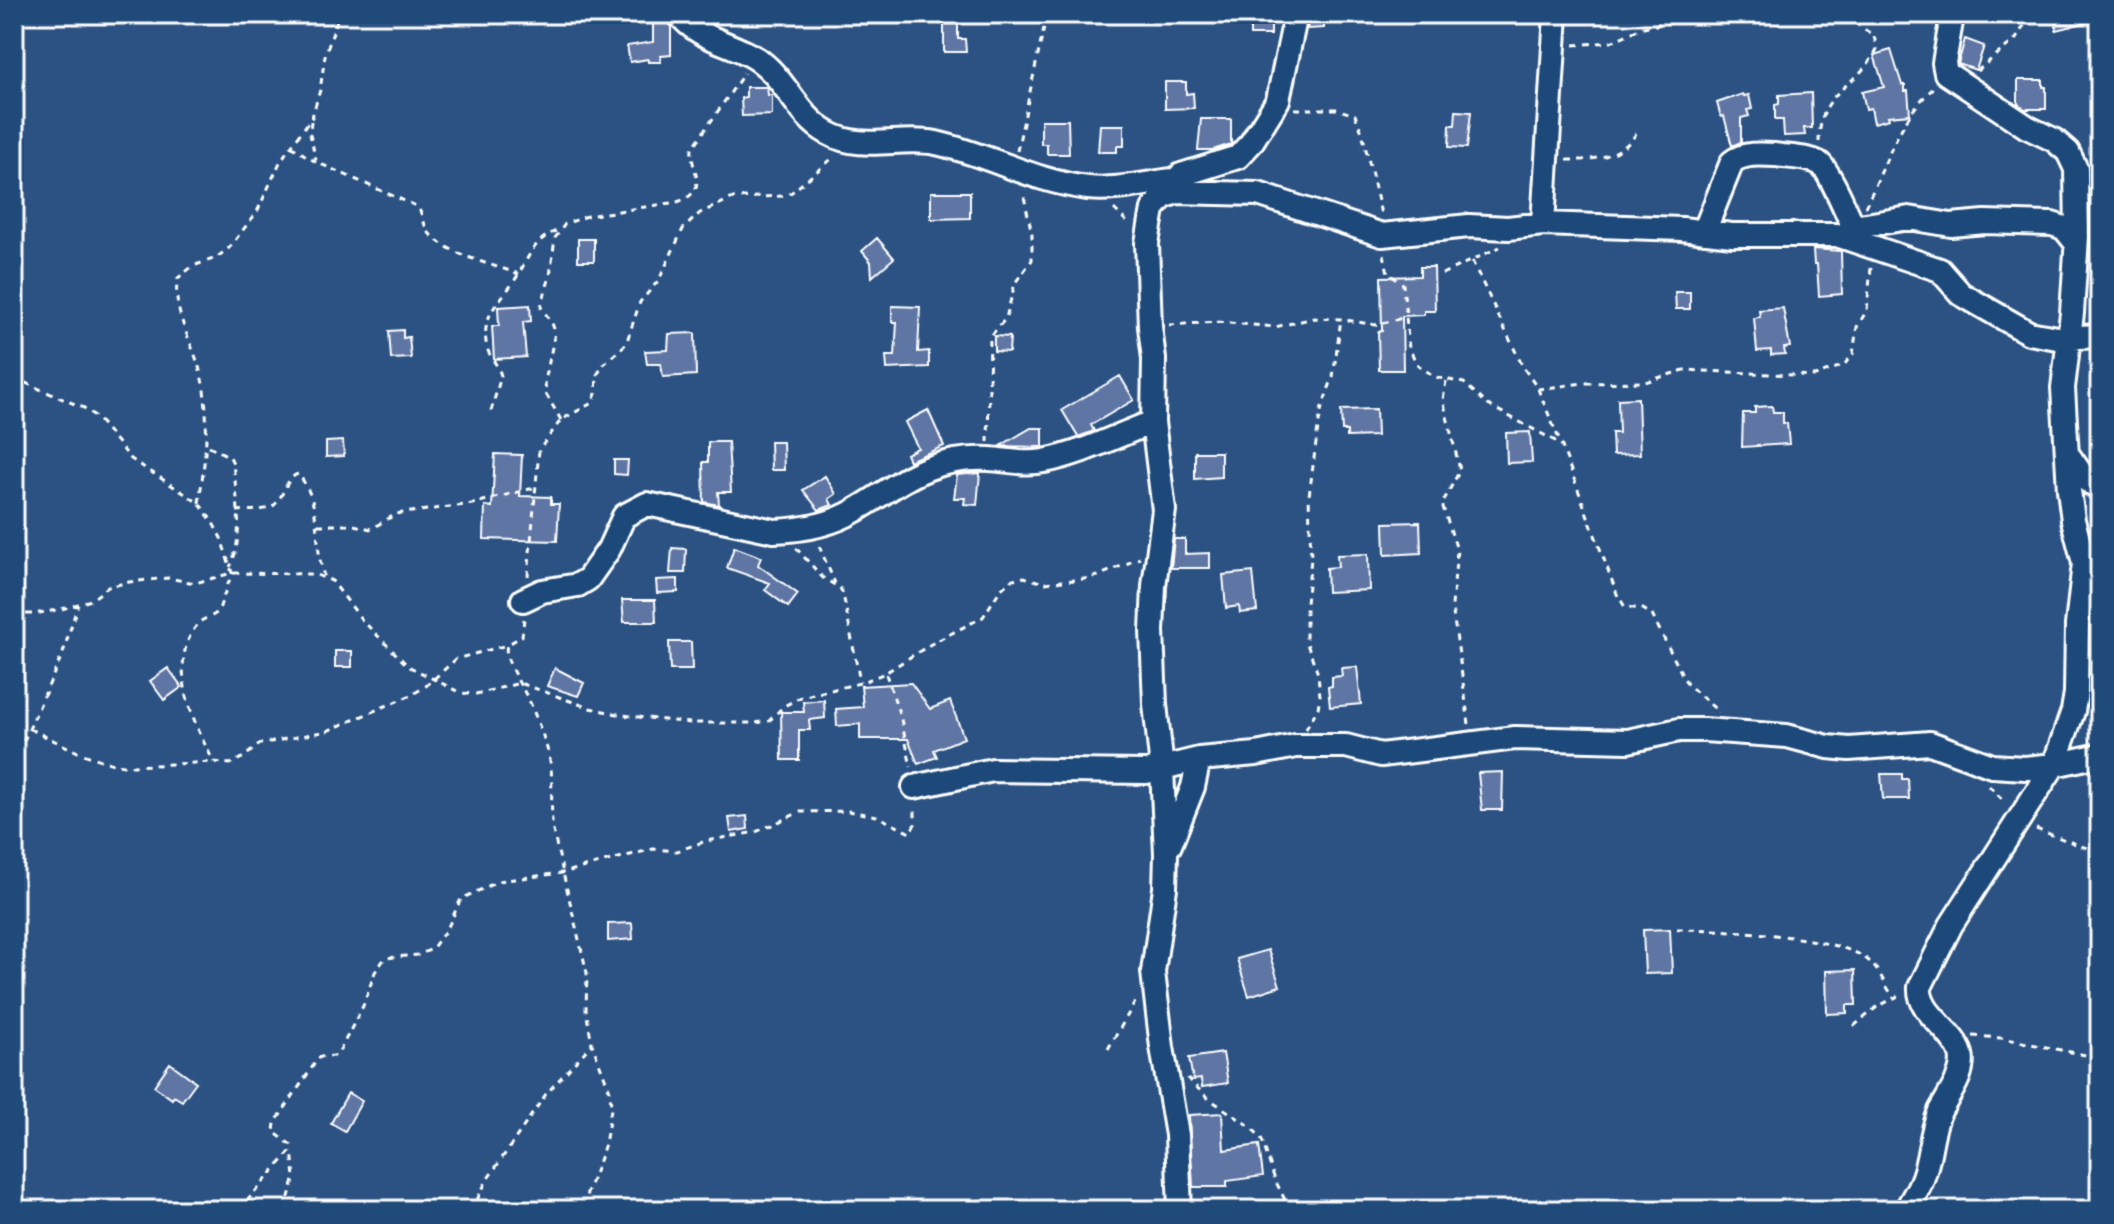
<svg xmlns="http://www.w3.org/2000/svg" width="2114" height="1224" font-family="Sriracha,sans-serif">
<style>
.building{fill:#5e74a3;stroke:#fff;stroke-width:2}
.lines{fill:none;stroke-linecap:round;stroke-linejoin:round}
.minor-casing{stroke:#fff;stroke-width:28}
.path{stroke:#fff;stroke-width:3;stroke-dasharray:6 6;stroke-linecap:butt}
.minor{stroke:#1f4a7a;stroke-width:22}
</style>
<rect width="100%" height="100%" fill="#2b5282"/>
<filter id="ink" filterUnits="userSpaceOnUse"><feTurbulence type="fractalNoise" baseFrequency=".0125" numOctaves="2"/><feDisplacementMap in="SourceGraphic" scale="16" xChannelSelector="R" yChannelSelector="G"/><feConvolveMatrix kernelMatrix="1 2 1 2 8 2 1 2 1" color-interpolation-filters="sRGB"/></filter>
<g filter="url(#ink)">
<!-- building -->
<path class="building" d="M1310,14H1324V28L1307,29Z
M2057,14H2100V19L2056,30Z
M667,21L671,26V55L661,56V62H648V59L630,62L627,46L653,42V22Z
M1250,21H1271V35H1250Z
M944,24H958V39H965L966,52H944Z
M1965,39L1984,46L1976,70L1958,64Z
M1891,50L1902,85H1905V91H1908L1910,114L1888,116L1889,119L1874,123L1871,108L1866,109L1862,92L1884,87L1874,55Z
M2018,80H2043V87H2046V109H2025L2018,104Z
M1165,82H1186V94L1193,93L1194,108L1165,109Z
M746,87H767L768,95H772V115L742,116L741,98L746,97Z
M1811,93L1812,128H1804L1805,135L1784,136L1783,120H1775V105L1779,104V95Z
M1743,94L1744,96L1749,95L1752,109L1747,110L1749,116L1741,118V142L1732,146L1724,116L1721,117L1717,103Z
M1456,111L1471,112L1467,148L1449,147L1450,125H1455Z
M1201,119H1231V144L1213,150H1198Z
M1041,120H1068L1069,154H1047V144H1041Z
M1100,125H1124V146H1117V152H1098Z
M931,192H970V218L931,219Z
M877,238L894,258L872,277L871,262L862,251Z
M578,239H594V261H578Z
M1813,249L1841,251L1842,294L1819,296L1817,264H1814Z
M1420,267H1434L1435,311H1424V315L1402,316L1403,370H1379L1378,332L1382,331L1381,277L1420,276Z
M1675,292H1690V309H1676Z
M530,305L531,321L523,322L526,357L494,359L492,326H499L498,307Z
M892,306L920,307L918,352L929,351V367L887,369L886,356H895L897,322H892Z
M1783,308L1790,347L1784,348L1785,354L1771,355V350L1757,351L1754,318L1760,317L1759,310Z
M403,330V338L409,337L411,358L391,359L389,331Z
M695,333L696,375L663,377L661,364H647L645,351L668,350L669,334Z
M994,336L1010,337L1009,352L994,351Z
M1120,376L1134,400L1091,425L1094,431L1078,437L1062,410Z
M1638,398L1640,454L1613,455L1612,433H1619L1618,399Z
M1772,406L1773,412H1783V423H1787L1789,444L1742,447L1743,413H1755V407Z
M1376,409L1377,436L1347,437V431H1342L1341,410Z
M928,410L944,446L909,461L906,454L918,448L905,422Z
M1031,428H1043V447L1000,446Z
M1530,432L1532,462L1507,463L1506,433Z
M343,441L344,456L326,457V442Z
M713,442H728L731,492H718L719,505L704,502L703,462H708V443Z
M770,442H783L784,470H771Z
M1195,452H1221V477L1195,479Z
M495,454L522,455L520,496L551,497V504H559L557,541L484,539L485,506L492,507Z
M614,460H628L627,475L614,474Z
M980,473L977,505L964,504L965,498H954L957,475Z
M825,476L836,494L829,499L832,505L819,510L803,490Z
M1420,522L1421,553L1385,555L1384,523Z
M1174,539H1185V554L1210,553V568H1171Z
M734,547L761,557L758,565L798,594L788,607L765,590L770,583L727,568Z
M672,548L686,549L685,573H670Z
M1368,554L1369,590L1327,592L1326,568L1338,567L1337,555Z
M1253,572L1257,611L1240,613L1239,606L1226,608L1223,575Z
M678,579V592L657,593L656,580Z
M622,600H655L656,622H624Z
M669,642H691L692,670H670Z
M335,651H352V667H335Z
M1357,667L1361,704L1330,707L1328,687L1332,686V677L1342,676L1341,668Z
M168,668L182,687L164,700L150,681Z
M555,668L584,683L578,696L547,686Z
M911,683L930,709L950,701L964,738L934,750L937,757L918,764L908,739H860V724L837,726L836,709L863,707L861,686Z
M824,700L825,718L809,720L810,730H799V760H782L781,712H804L803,702Z
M1503,772L1502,810H1482L1478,773Z
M1881,774H1902V779H1908L1909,799H1883Z
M747,816L748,829L731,832L729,818Z
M632,923L633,939L608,941V924Z
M1670,929L1672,973L1645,974L1643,930Z
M1268,950L1280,986L1249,996L1237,959Z
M1855,970L1856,1005H1847V1013L1827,1014L1826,971Z
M1223,1053L1228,1083L1202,1087L1201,1079L1193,1080L1189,1058Z
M170,1063L196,1082L182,1101L174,1096L172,1099L154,1086Z
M348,1093L362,1101L345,1131L331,1123Z
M1222,1113L1224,1150L1259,1145L1263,1176L1227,1181V1187H1193L1189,1115Z"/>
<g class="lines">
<defs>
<path id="minor" d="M679,14C699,40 731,42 757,59C786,78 797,116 828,133C861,152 901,136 936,143C987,154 1035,182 1088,188C1115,191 1146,183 1173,180
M1166,190L1181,175L1238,157L1251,143L1278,100L1296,14
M1543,224L1556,14
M1853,227L1909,218L1951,225L1985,222L2052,224L2064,228L2076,243
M1704,232L1732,162C1743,153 1760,154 1775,155C1787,157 1808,157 1819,163C1829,168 1854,229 1860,242
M2069,456L2085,479L2100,490
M523,600L542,591L578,585L588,579L609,549L624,516L647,504L774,531C803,530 831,525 856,510C881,496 902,478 929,468C948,461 970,458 989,459C1008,460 1025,465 1044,461C1081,454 1118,435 1153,422
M914,787L993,770L1146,772L1199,759L1256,754L1296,746H1346L1381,755L1515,738L1628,741L1679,730H1704L1787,736L1828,747L1849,749L1930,743L1992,766L2025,768L2054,765L2100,755
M1170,845L1193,787L1199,759
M1180,1210L1177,1135L1162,1047L1153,972L1165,888L1166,854L1162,769L1155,704L1152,631L1154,586L1164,510L1153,422L1154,359L1150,327L1147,243L1153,209L1162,198L1176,192L1258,194L1382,235L1469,226L1508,228L1543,224L1682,229L1732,235H1837L1940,270L1961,294L2029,333L2057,338L2100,336
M1906,1210C1912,1199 1919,1189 1923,1177C1931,1155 1930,1133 1940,1111C1948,1096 1966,1073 1961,1054C1953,1029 1918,1014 1920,987L1951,925L2054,765L2073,711L2076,693L2077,625L2084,563L2073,520L2069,490L2063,388L2072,313L2077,237L2076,169L2068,152L2054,140L2027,127L1946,73L1944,63L1951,22"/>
</defs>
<!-- minor casing -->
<use href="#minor" class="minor-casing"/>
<!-- path -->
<path class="path" d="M1574,45L1611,42L1643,27L1690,20L1706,14
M1977,71L2016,39L2031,14
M1295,109H1336L1355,115L1362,132L1381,214
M311,121L310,134L316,160
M1819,142C1820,86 1857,90 1877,49L1874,36L1852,21L1850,14
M291,146L316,162L416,206C425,215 422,225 430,234C451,256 491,264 519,274
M1017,151L1047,14
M1567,160C1595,161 1626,156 1639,128
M1865,207C1885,168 1899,116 1935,87
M1114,209L1131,226
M1384,254L1388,273L1403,284L1409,349L1418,365L1435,377L1464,383L1488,405L1561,444
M1472,261L1523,367L1538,389L1561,444L1617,594L1625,607L1643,609L1652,615L1687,684L1719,712
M1442,274L1500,247
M1169,325L1217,322L1275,327L1314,318L1341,319L1375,325L1406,317
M14,378L84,408L96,417L131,459L199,503L212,521L221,538L232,573L218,612C211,618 202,618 197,625C166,664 194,725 214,762
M1446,381L1443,400L1460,470L1442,504L1457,550L1452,606L1469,724
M1538,389L1584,383L1645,382L1684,370L1815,376L1844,365L1853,354L1857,327L1867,310L1871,267
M491,411L501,376C498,363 487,356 486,342C482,311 504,299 518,275C530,255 534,239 559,230
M561,420L546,394L545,382L555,332L552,323L541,307L550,276L555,238L565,224L587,216L677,202L686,199L695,191C701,175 690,165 692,149L744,73
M988,442L990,337L1006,318L1015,283L1032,260V234L1023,192
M209,446L230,457L233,463C236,495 245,536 230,567
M199,503C205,458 212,413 199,367C191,340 171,308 178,278L193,266L216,258L229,248L257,212L281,160L312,117L320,90L325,56L339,14
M237,511C246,510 260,511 269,508C284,503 283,479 298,474C323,503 313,543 324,576
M318,525H354L371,529L396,514L472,504L534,488
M819,546L835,583
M796,548L823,578L840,588L843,594L860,682
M528,576L539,450L561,420L592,403L596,394L597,375L604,364L626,344L640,302L659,280L683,229L700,213L733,198L784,196L792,192L834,157
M14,614H34L62,609L91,600L108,587L129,582L168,578L195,583L232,573L314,574L332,581L362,620L408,666L461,693L476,694L520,683L590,708L622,715L690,723H754L769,721L784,706L801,697L860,683L885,673L931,644L983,617L1000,590L1013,579L1024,577L1044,583L1084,579L1098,576L1140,558
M524,619L522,636L507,645C502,661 526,691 532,707C539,726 549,748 551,768C553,789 550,810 553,831L587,973L586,1010L592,1044L610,1091L611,1109L605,1144L581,1210
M886,674L901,719L911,767
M30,729L80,753L113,764L134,766L214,762L230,764L244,757L260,744L327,731L409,696L425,687L456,659L507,645
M1306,729L1318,708L1320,696L1318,674L1306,641V603L1311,559L1309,496L1318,428L1322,407L1333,377L1341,319
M14,763L63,653L78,604
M1989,786L2006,803
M2036,829L2100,853
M1677,929C1719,929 1832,935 1865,958C1878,966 1885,986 1894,998
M1854,1026L1877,1007L1902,994
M1973,1036L2002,1038L2100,1058
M1108,1049L1137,999
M1187,1078L1208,1098L1248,1125L1261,1137L1275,1180L1290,1210
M239,1210L290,1152L291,1145L274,1132L275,1123L317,1060L320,1057L334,1056L339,1052L363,1006L375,972L385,958L418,955L432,949L448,927L461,899L499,881L562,873L653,849L677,851L706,841L756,832L800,812L848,811L877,816L910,833L915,824V806
M289,1210L288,1200L295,1177L292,1151
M472,1210L487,1180L546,1094L591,1045"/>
<!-- minor -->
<use href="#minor" class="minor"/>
</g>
</g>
<!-- margin -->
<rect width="2114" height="1224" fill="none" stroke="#1f4a7a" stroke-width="48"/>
<rect x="24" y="24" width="2066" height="1176" fill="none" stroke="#fff" stroke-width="3" filter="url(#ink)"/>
</svg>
